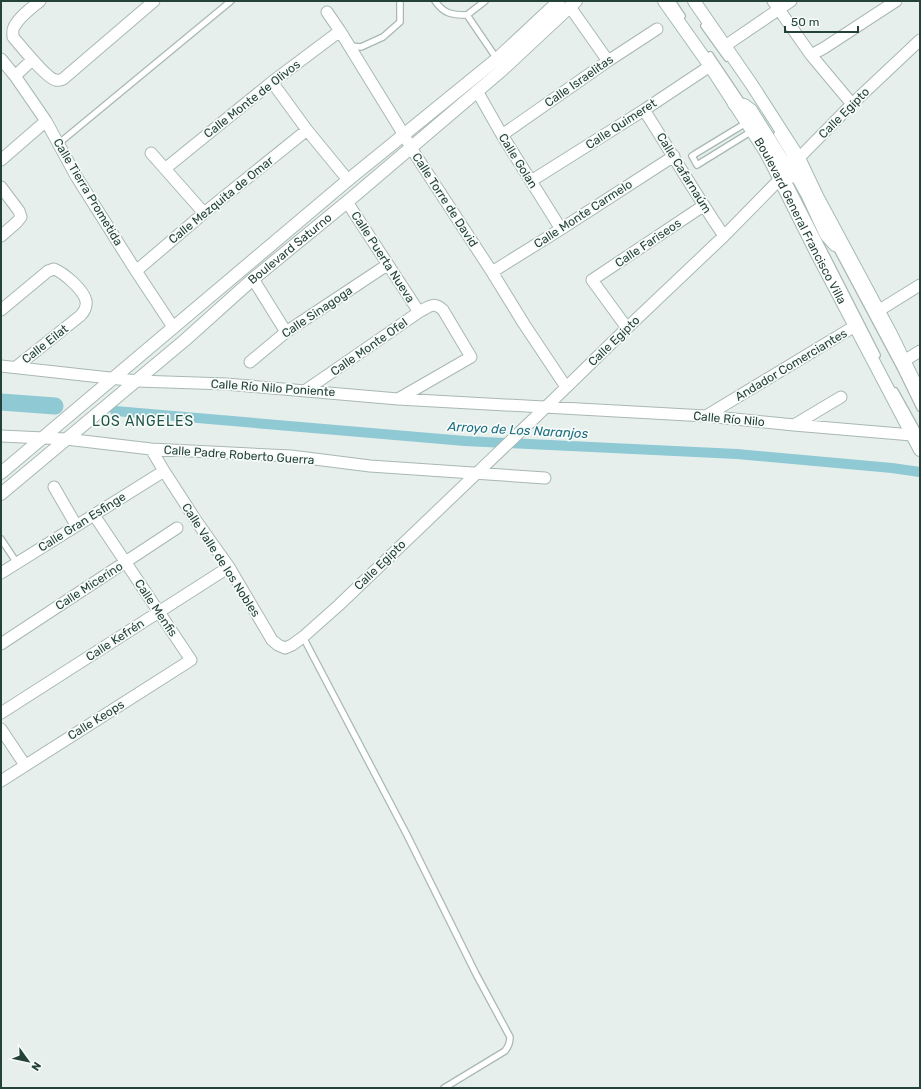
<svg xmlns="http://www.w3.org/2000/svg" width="921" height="1089" font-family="Rubik,sans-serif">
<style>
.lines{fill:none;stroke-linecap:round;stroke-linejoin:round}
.canal{stroke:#8ec9d4;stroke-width:10}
.river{stroke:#8ec9d4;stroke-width:17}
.service-casing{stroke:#a8b8b2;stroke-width:8}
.minor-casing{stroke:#a8b8b2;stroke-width:13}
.tertiary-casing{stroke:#a8b8b2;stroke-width:14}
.secondary-casing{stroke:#a4bbb3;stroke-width:14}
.service{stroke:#fff;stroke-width:5.5}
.minor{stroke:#fff;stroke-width:11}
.tertiary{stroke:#fff;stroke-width:12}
.secondary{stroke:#fff;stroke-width:12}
.labels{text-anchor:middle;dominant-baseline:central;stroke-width:3.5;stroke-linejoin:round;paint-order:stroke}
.street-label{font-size:12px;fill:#24423a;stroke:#f7fbf9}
.water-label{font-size:13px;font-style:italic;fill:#1c6f80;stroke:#f7fbf9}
.quarter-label{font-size:14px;letter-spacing:1px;fill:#1f5548;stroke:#f7fbf9}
</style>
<rect width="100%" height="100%" fill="#e6efeb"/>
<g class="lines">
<!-- canal -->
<path class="canal" d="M115,411L465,441L737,454L892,468L920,472"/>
<!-- river -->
<path class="river" d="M1,402L55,406"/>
<defs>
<path id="service" d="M435,1C444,14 452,15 467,15
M485,1L467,15L497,59
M672,1L682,16
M704,26L727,58
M349,46L361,47L383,37L400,22V1
M710,55L743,104
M746,123L695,154L692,156L697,165L752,131
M777,134L788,152L800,177
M58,144L231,1
M778,161L877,355
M836,247L901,369L920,408
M895,391L920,436
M1,539L17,563
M303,637L407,835L476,974L510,1037C510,1043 509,1046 505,1051L444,1088"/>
<path id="minor" d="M40,1C31,8 19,17 14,27C12,30 13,33 13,37C20,45 47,79 56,80C59,81 60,80 63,79L154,1
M773,1L811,55L852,104
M570,7L608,61
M327,12L340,31L404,135L411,148L492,272L524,324L566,387
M725,46L791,1
M811,55L824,48L896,1
M1,59L15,76L46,121L76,176L136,271L173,327
M15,76L32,60
M272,82L307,130L348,180
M477,91L502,135L561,229
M644,110C671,152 696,195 724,236
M502,135L608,61L657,29
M151,153L204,213
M1,160L46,121
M166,168L272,82L340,31
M531,181L644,110L710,66
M1,187L19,211L21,217L17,222L1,236
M347,202L419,312
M136,271L204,213L307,130
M492,272L561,229L674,156
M253,279L286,332
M1,310L48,271L54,269C64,273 84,290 86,301C87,307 84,312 80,316L16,367
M878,311L920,285
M627,328L592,280L703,206
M904,361L920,351
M250,362L286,332L387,265
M1,366L137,381L226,384L398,399L706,416L794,425L912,435
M306,390L419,312C429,307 433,301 443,310L471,357L398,399
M706,416L855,326
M794,425L841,397
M1,436L66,439L151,449L291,456L370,466L545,478
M151,449L164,471L197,522L229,567L272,640L278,645L285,648L292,645L303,637L339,605L546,407L627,328L724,236L780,179L794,163L852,104L920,40
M54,487L76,525
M1,573L164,471
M1,644L177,528
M1,713L229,567
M1,729L25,765
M1,781L191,660L94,515"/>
<g id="tertiary">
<path d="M1,473L348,180L497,59L559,1"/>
<path id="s1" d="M1,494L185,340L253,279L347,202L501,71L576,1"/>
</g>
<g id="secondary">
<path id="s2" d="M664,1L710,66L765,151L773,166L816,252L920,450"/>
<path d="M694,1L752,85L799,158L817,196L890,332L920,393"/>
<path d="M734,104L744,105L751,110L783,161C789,165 793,161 799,158"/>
<path d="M780,179L793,176L798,178L807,194L826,235L835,245L845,249"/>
</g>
</defs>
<!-- service casing -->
<use href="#service" class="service-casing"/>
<!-- minor casing -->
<use href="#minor" class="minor-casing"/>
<!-- tertiary casing -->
<use href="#tertiary" class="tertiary-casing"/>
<!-- secondary casing -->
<use href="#secondary" class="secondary-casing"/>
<!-- service -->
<use href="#service" class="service"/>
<!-- minor -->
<use href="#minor" class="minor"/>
<!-- tertiary -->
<use href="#tertiary" class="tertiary"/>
<!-- secondary -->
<use href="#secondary" class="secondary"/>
</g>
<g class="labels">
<!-- street labels -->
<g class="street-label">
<text transform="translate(579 81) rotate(-35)">Calle Israelitas</text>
<text transform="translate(252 99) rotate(-38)">Calle Monte de Olivos</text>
<text transform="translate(844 113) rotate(-45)">Calle Egipto</text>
<text transform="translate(621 124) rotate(-33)">Calle Quimeret</text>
<text transform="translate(518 161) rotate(58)">Calle Golan</text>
<text transform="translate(684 173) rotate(58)">Calle Cafarnaúm</text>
<text transform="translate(88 192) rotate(59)">Calle Tierra Prometida</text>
<text transform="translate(221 200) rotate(-39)">Calle Mezquita de Omar</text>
<text transform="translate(445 200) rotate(57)">Calle Torre de David</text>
<text transform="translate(583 214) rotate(-33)">Calle Monte Carmelo</text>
<text stroke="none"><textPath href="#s2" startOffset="259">Boulevard General Francisco Villa</textPath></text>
<text transform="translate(648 243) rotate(-34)">Calle Fariseos</text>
<text stroke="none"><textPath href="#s1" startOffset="379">Boulevard Saturno</textPath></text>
<text transform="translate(383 257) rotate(57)">Calle Puerta Nueva</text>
<text transform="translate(317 312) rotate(-34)">Calle Sinagoga</text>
<text transform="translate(614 341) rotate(-44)">Calle Egipto</text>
<text transform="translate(45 344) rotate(-38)">Calle Eilat</text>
<text transform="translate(369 347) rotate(-35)">Calle Monte Ofel</text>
<text transform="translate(791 365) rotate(-31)">Andador Comerciantes</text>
<text transform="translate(273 388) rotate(4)">Calle Río Nilo Poniente</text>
<text transform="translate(729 419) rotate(5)">Calle Río Nilo</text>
<text transform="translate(239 455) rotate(4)">Calle Padre Roberto Guerra</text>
<text transform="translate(82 522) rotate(-32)">Calle Gran Esfinge</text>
<text transform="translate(221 560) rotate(57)">Calle Valle de los Nobles</text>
<text transform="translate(380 565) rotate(-44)">Calle Egipto</text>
<text transform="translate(89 586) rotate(-33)">Calle Micerino</text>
<text transform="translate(156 608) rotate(56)">Calle Menfis</text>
<text transform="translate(115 640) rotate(-33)">Calle Kefrén</text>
<text transform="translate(96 720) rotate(-32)">Calle Keops</text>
</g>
<!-- water labels -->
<g class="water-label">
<text transform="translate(518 430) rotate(3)">Arroyo de Los Naranjos</text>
</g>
<!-- quarter labels -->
<g class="quarter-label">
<text x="143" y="421">LOS ANGELES</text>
</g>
</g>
<!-- border -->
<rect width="921" height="1089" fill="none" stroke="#24423a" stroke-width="4"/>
<!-- north arrow -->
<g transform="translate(28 1061) rotate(123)" stroke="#f7fbf9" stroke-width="3" paint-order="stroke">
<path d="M0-3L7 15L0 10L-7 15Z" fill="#24423a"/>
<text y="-6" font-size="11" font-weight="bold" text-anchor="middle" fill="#24423a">N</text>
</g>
<!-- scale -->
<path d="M785 26v6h73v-6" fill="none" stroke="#24423a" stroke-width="2"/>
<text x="791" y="26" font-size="12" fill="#24423a" stroke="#f7fbf9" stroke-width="3" paint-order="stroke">50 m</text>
</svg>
